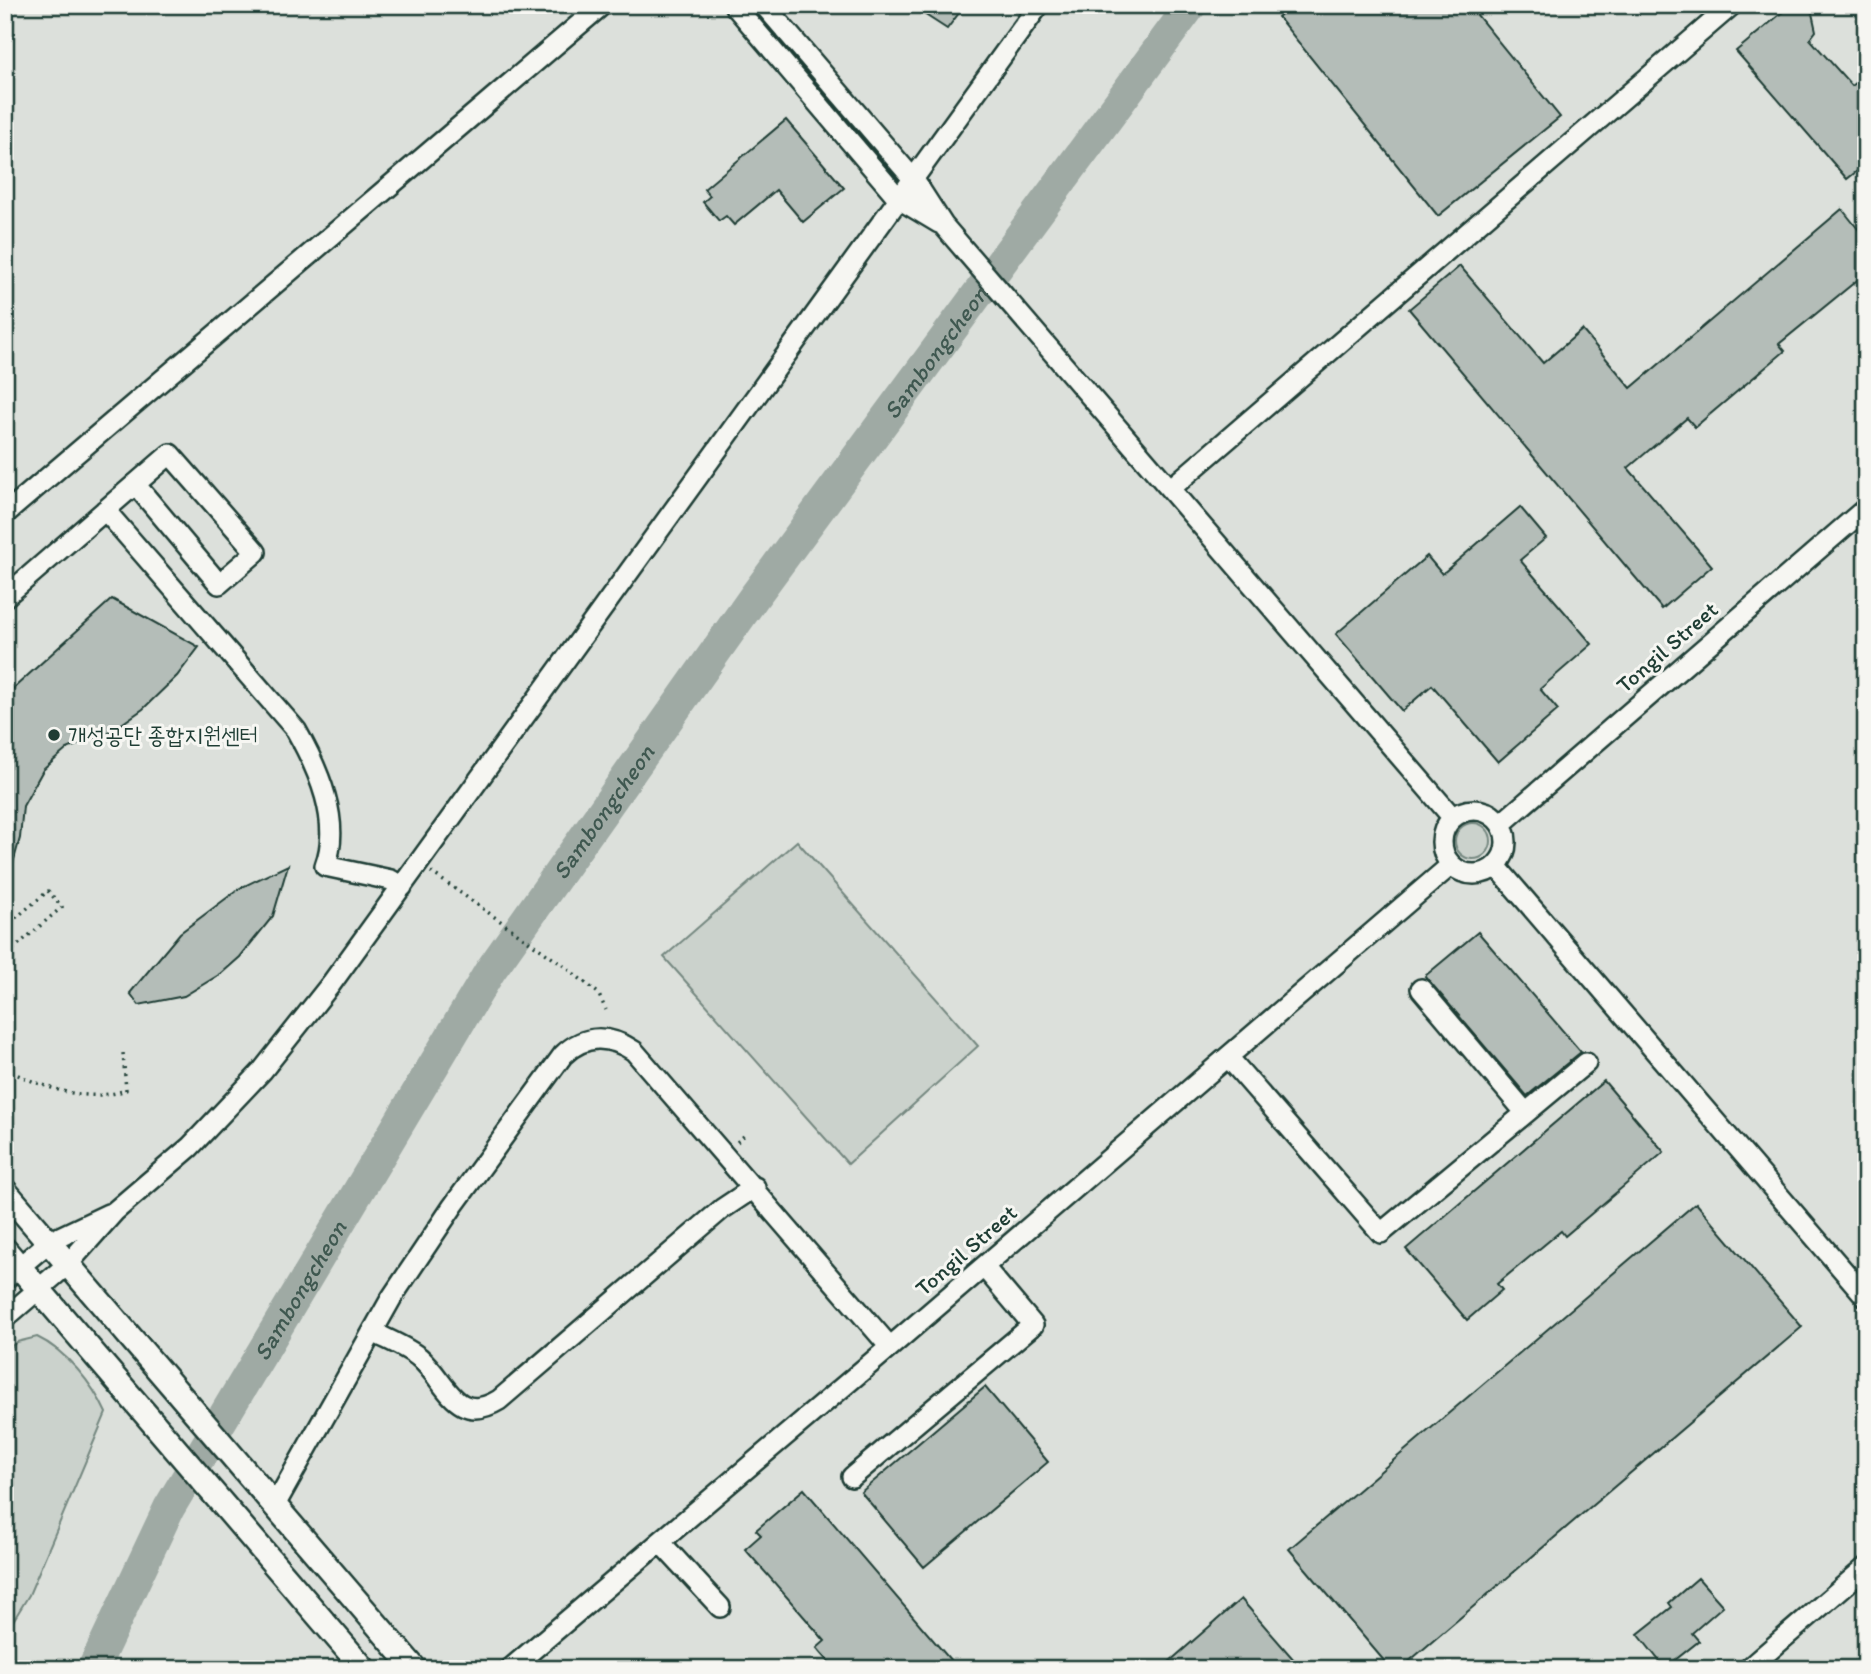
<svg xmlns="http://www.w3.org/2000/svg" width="1871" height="1674" font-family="Itim,'Poor Story',sans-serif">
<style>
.built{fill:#dce0db}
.green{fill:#cbd2cc;stroke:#758880;stroke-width:2}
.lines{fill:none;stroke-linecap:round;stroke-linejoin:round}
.river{stroke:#9faaa4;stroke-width:32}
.building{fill:#b4bdb8;stroke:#1f3d34;stroke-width:2}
.minor-casing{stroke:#1f3d34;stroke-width:24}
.major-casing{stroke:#1f3d34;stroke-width:28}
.path{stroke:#1f3d34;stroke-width:3.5;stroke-dasharray:2 5;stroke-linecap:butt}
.minor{stroke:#f6f6f2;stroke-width:19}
.major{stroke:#f6f6f2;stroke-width:23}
.poi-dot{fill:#1f3d34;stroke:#f6f6f2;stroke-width:2.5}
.labels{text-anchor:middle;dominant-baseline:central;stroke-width:6;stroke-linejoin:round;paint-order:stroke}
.street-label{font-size:23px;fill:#1f3d34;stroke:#f6f6f2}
.poi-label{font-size:23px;fill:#1f3d34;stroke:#f6f6f2;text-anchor:start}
.water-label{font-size:24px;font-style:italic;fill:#3f5850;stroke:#f6f6f2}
</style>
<rect width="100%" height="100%" fill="#edefea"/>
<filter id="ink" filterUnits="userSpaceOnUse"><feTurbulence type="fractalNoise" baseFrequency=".0143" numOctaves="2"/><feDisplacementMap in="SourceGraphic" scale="14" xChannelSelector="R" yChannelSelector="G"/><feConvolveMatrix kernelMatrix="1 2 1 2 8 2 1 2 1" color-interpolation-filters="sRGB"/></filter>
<g filter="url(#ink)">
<!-- built -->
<path class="built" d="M5,5H1866V1669H5Z"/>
<!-- green -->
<path class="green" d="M1455 841a18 18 0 1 1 36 0a18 18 0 1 1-36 0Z
M797,841L978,1046L848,1164L664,957Z
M37,1337C65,1350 93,1384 106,1413L29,1595L5,1634V1351L17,1342Z"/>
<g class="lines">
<!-- river -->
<path class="river" id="s1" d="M93,1669L169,1508L490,971L754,597L1191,5"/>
</g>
<!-- building -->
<path class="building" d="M910,5H965L947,29Z
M1292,5H1469L1560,117L1438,216L1278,17Z
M1790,6L1804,7L1812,13L1816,31L1810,39L1852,86L1866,75V164L1847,179L1736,51Z
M786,120L844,188L803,222L776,190L734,225L726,216L719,221L703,202L710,196L704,189Z
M1842,209L1866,239V273L1779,344L1785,351L1695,427L1687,418L1628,468L1712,566L1662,609L1409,309L1460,266L1543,363L1582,330L1631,388Z
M1520,507L1546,538L1520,560L1592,644L1540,689L1558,710L1498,762L1432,685L1402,711L1336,634L1427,556L1442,574Z
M112,599L199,647L177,676L143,709L113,730L67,749L43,770L23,806L20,838L10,874H5V696Z
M288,865L273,916L240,957L222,973L184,996L139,1005L130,993L180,933L240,888Z
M1478,932L1581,1052L1527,1096L1425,976Z
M1604,1081L1664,1152L1565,1236L1561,1231L1497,1284L1502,1290L1467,1320L1406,1249Z
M1696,1203L1802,1327L1400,1669H1391L1289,1549Z
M985,1387L1048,1462L924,1567L861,1492Z
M804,1489L958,1669H835L817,1648L825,1641L745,1549L761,1535L756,1530Z
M1698,1578L1723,1606L1692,1633L1699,1641L1665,1668L1638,1634L1672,1607L1669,1603Z
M1241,1599L1302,1669H1161Z"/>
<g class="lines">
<defs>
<path id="minor" d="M734,5L899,199L939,223
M764,5L914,180L943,225L1453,818
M1170,489L1732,5
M105,510L296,730C318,769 342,821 325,866L391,880L402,887
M5,514L602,5
M5,597C60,549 115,501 170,454L256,552L219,584L135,484
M1442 842a32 32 0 1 1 64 0a32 32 0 1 1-64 0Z
M1501,824L1866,508
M1496,866L1866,1297
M1421,989L1525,1112
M1228,1057L1381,1233L1586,1063
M5,1279L49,1242L108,1214
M5,1318L68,1264L115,1211L190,1147L262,1071L331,984L1039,5
M373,1332C388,1340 407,1347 420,1358C447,1382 456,1426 499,1400L722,1209L755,1187
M852,1477L1033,1325L984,1267
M275,1505L392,1297L453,1206L563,1055C585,1034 609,1035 634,1051L890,1347
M660,1542L720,1607
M510,1669L890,1347L1451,865
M1748,1669L1866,1567"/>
<path id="major" d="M5,1191L415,1669
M5,1250L364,1669"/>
</defs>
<!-- minor casing -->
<use href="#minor" class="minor-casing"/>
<!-- major casing -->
<use href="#major" class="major-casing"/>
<!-- path -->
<path class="path" d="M431,872L568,969L598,993L606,1010
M5,927L48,891L62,907L5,956
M5,1069C44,1087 85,1104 126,1090L123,1053
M737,1142L746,1134"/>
<!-- minor -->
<use href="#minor" class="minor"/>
<!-- major -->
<use href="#major" class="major"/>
</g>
</g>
<!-- markers -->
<circle class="poi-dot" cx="54" cy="735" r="7"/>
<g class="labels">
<!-- street labels -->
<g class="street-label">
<text transform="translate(1667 647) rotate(-41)">Tongil Street</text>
<text transform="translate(966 1250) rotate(-41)">Tongil Street</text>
</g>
<!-- poi labels -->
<g class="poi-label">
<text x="68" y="735">개성공단 종합지원센터</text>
</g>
<!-- water labels -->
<g class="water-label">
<text stroke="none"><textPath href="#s1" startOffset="1566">Sambongcheon</textPath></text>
<text stroke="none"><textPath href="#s1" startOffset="999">Sambongcheon</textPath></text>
<text stroke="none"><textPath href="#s1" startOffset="432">Sambongcheon</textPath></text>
</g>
</g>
<!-- margin -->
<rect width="1871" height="1674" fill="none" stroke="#f6f6f2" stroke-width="28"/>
<rect x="14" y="14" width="1843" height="1646" fill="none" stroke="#1f3d34" stroke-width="2.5" filter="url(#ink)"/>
</svg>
